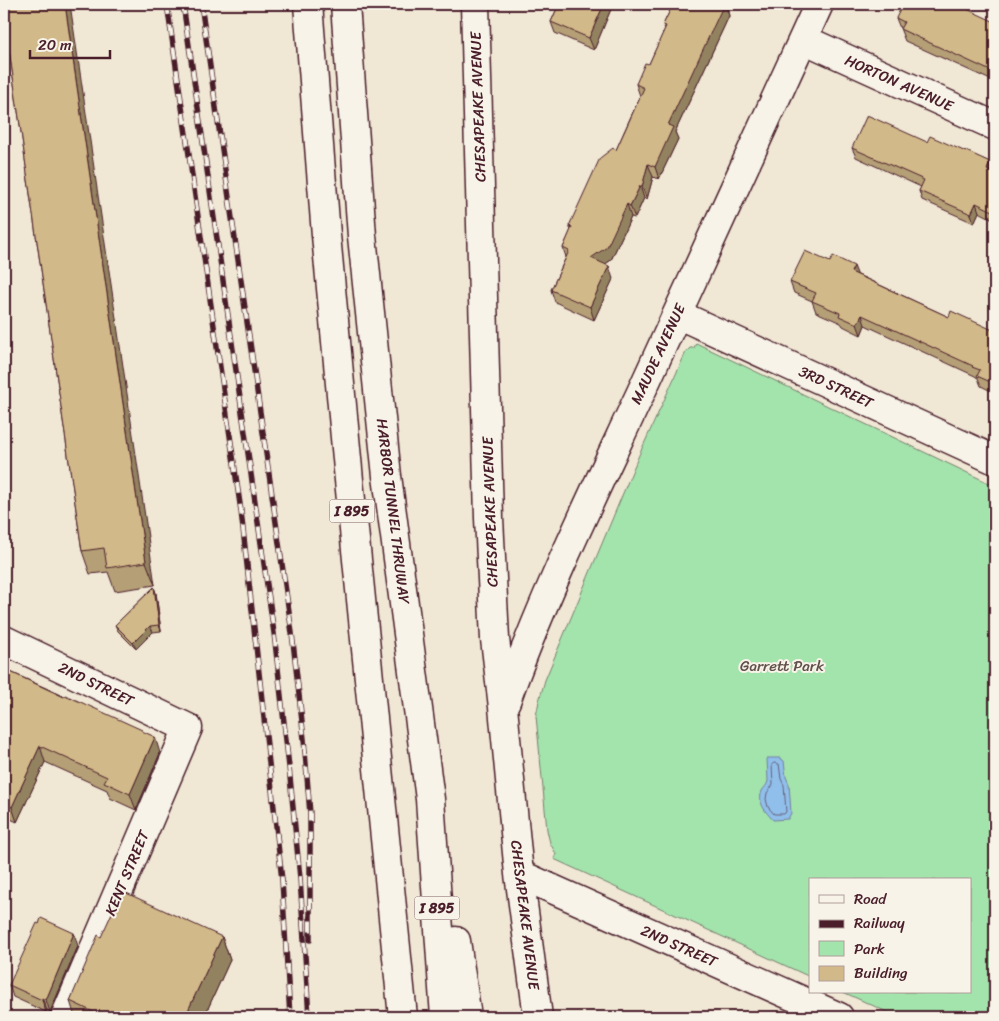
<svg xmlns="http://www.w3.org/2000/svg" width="999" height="1021" font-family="Sriracha,sans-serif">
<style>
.green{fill:#a3e3ac;stroke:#76816c}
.water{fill:#90bfeb;stroke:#747f9e}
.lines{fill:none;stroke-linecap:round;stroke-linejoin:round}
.shore{stroke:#665f78;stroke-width:1}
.minor-casing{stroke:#4a1f2b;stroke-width:31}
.highway-casing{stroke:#4a1f2b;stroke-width:31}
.minor{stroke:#f7f3e8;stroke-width:28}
.highway{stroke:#f7f3e8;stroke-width:28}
.rail-casing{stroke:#4a1f2b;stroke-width:5.5}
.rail{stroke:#f7f3e8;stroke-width:4;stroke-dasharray:11;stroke-linecap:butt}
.wall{fill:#b59f76;stroke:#4a1f2b}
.shaded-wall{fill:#938260;stroke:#4a1f2b}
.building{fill:#d2b989;stroke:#4a1f2b}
.labels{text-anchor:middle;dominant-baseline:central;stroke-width:4;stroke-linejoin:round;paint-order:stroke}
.shield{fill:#f7f3e8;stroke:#7e5f64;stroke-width:1}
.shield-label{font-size:14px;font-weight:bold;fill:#4a1f2b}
.street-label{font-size:15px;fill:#4a1f2b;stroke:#f7f3e8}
.park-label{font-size:15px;fill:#60504b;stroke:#f7f3e8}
</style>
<rect width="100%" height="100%" fill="#f0e7d5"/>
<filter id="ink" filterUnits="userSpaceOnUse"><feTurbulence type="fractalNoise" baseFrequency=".02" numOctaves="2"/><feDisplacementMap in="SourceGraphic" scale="10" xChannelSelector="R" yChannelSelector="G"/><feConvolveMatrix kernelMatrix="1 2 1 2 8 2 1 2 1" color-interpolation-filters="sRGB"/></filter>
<g filter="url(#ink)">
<!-- green -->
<path class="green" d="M696,343L995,486V1017H898L843,992H970V880H810V977L554,859L556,854L550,843L547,830L536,716L539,701L545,680L639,455L686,352L690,348H694Z"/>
<!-- water -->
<path class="water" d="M767,758H780L784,761L786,777L789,784L791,813L788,819L773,820C766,812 757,803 762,791C764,787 767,786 768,781Z"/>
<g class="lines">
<!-- shore -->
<path class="shore" d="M774,763L779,764L781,779L784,785L786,812L784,814H774L768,807L766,799L767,793L773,785L772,765Z"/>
<defs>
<path id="minor" d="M475,4L489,518L495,639L503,707L519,874L538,1017
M803,39L995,126
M677,314L995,460
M4,640L188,728L65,1017
M506,701C544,594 595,491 643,388C702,260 760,132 819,4
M519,874L839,1017"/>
<path id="highway" d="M308,4L326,235L349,480L403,1017
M345,4L362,236L387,476L430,799L445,1017
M456,941L467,1017"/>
</defs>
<!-- minor casing -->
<use href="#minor" class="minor-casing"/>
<!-- highway casing -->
<use href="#highway" class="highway-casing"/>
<!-- minor -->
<use href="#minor" class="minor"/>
<!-- highway -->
<use href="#highway" class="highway"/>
<defs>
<path id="rail" d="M167,4L241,511L282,880L290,1017
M183,4L274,633L289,767L300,878L309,1017
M201,4L292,633L304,739L310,814V940"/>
</defs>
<!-- rail casing -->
<use href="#rail" class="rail-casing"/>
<!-- rail -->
<use href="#rail" class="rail"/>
</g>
<!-- wall -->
<path class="wall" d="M559,4H609L611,9L594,50L555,33L551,22Z
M673,4H729L727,9L729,16L675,132L678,139L659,179L653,177L647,199L644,198L635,218L631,217L611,260L604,265L613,279L594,320L555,302L551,290L566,257L563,248L571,230L569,226L616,150L640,96L636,84L649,64L665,29L663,25Z
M4,15L155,585L115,591L108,572L90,574L82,551Z
M896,18L995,22V82L905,41Z
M927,142L966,152L990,162L993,171V172L995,174V220L979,212L974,223L922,200L919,191L921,187L856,157L852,148Z
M830,262L949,317L995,331V393L981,386L978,378L976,377L975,376L865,325L861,335L843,326L841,323L816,312L812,301L794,293L790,282Z
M154,587L156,593L161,631L153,632L136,649L118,631L115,625Z
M4,669L143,732L160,753L136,810L110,798L107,790L45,762L17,822L4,816Z
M101,937H222L230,960L204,1017H75L70,1001Z
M78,946L50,1012L47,1010L46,1012L13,997L9,985Z"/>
<!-- shaded-wall -->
<path class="shaded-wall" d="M65,4H70L155,585L146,562Z
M604,4H609L611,9L594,50L589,38Z
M722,4H729L727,9L729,16L675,132L678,139L659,179L655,167L668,125Z
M990,162L993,171L990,179L987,170Z
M648,164L653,177L647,199L642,187Z
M640,186L644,198L635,218L630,206Z
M976,203L979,212L974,223L971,214Z
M627,204L631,217L611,260L596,271L591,258Z
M609,266L613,279L594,320L590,307Z
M854,266L858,276L851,272Z
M862,315L865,325L861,335L857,324Z
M154,587L156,593L161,631L159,625Z
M150,626L153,632L136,649L133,643Z
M155,737L160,753L136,810L130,794Z
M40,746L45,762L17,822L12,807Z
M74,933L78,946L50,1012L46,1000Z
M222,937L230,960L204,1017H185Z
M42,998L47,1010L46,1012L42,1000Z"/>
<!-- building -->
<path class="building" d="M4,4H65L146,562L107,568L104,548L82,551L4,15Z
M559,4H604L589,38L551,22Z
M673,4H724L668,125L673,127L655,167L648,164L642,187L640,186L630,206L627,204L607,247L591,258L609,266L590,307L551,290L569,251L563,248L572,227L569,226L600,158L613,148L616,150L644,88L636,84L645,63L649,64L666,26L663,25Z
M903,4H956L995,22V73L900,29L904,22L896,18Z
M867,115L927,142L930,136L966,152V151L990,162L987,170L995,174V212L976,203L971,214L919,191L924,180L852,148Z
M805,251L830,262L833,256L854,266L851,272L949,317L951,311L995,331V384L977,376L980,370L972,367L973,366L862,315L857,324L839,316L840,313L812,301L816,293L790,282Z
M154,587L159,625L150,626L133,643L115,625Z
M4,669L64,697L65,695L142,730V731L155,737L130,794L104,782L107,777L40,746L12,807L4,803Z
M122,891L222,937L185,1017H104L70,1001L98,935L101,937Z
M41,918L74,933L46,1000L42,998V1000L9,985L37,923L39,924Z"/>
</g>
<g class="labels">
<!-- shield labels -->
<g class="shield">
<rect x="329.5" y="499.5" width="45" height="23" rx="4"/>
<rect x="414.5" y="896.5" width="45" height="23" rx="4"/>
</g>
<g class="shield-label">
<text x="352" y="511">I 895</text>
<text x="437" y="908">I 895</text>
</g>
<!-- street labels -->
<g class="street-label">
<text transform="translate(899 83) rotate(24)">HORTON AVENUE</text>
<text transform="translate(478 107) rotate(-92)">CHESAPEAKE AVENUE</text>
<text transform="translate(658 354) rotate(-65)">MAUDE AVENUE</text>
<text transform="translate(836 387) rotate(25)">3RD STREET</text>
<text transform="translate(393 511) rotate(83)">HARBOR TUNNEL THRUWAY</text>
<text transform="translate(490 512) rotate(-92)">CHESAPEAKE AVENUE</text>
<text transform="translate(96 684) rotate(26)">2ND STREET</text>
<text transform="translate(127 873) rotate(-67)">KENT STREET</text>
<text transform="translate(525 915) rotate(83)">CHESAPEAKE AVENUE</text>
<text transform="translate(679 946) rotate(24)">2ND STREET</text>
</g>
<!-- park labels -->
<g class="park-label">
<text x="782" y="666">Garrett Park</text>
</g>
</g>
<!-- margin -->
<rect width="999" height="1021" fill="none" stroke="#f7f3e8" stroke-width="20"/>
<rect x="10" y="10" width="979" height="1001" fill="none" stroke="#4a1f2b" stroke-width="2" filter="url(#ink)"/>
<!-- legend -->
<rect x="809" y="878" width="162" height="115" fill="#f7f3e8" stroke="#b29e9c"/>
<rect x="819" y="895" width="25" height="8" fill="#f7f3e8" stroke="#b29e9c"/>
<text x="854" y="904" font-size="15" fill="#4a1f2b">Road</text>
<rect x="819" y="920" width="25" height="8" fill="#4a1f2b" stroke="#b29e9c"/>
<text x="854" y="928" font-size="15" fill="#4a1f2b">Railway</text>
<rect x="819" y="941" width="25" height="15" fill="#a3e3ac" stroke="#b29e9c"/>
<text x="854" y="954" font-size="15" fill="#4a1f2b">Park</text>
<rect x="819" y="966" width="25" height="15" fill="#d2b989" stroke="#b29e9c"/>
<text x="854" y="978" font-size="15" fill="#4a1f2b">Building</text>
<!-- scale -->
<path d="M30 50v8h80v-8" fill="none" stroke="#4a1f2b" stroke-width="2.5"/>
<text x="38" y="50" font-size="15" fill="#4a1f2b" stroke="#f7f3e8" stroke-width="4" paint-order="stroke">20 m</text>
</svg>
